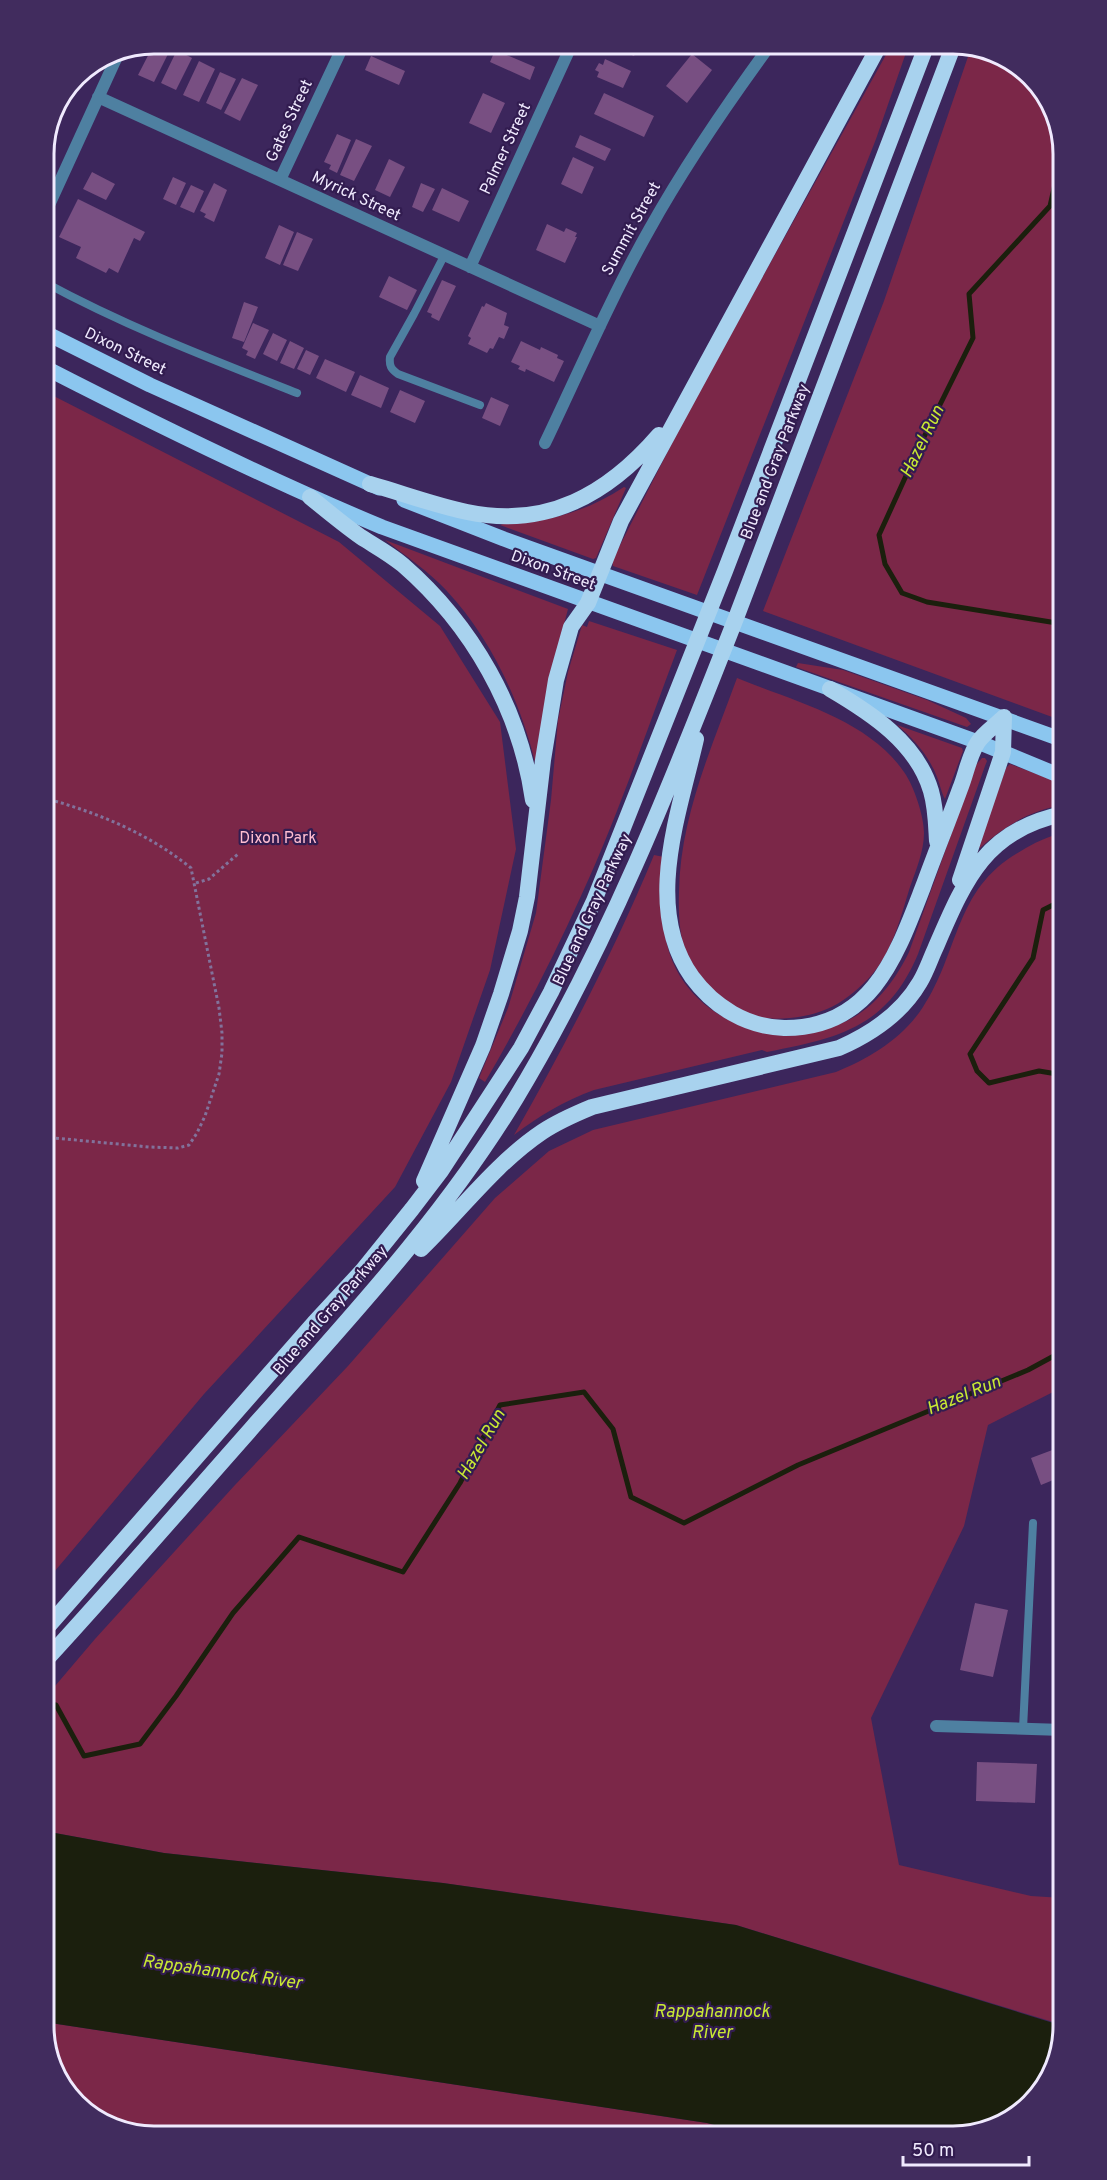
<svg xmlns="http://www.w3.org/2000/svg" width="1107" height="2180" font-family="Overpass,sans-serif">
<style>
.green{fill:#7b2748}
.water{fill:#1b1f0d}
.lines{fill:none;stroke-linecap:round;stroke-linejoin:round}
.stream{stroke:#1b1f0d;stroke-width:5}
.building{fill:#784f82}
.path{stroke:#82729b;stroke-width:3;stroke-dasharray:3 3;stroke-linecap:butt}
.service{stroke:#4e80a1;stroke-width:8}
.minor{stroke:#4e80a1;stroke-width:12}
.primary{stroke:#8bc6ef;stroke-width:15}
.trunk{stroke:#a8d2ee;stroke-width:16}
.labels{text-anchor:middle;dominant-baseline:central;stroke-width:4.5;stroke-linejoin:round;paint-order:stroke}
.street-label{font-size:16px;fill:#f0eafe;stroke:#321c50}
.park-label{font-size:16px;fill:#ffbed1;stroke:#321c50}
.water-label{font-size:18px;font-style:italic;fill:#caea33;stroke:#321c50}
.rim{fill:none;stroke:#f0eafe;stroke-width:3}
</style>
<rect width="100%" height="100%" fill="#3c265c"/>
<!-- green -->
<path class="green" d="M892,44H909L876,139L697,595L613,566L612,561L692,404Z
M971,48L1020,66L1055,112L1063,154V721L763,611L884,301Z
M44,391L339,542L440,626L500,722L516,849L490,970L451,1082L395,1187L204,1394L44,1584V1209L47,1158H44Z
M624,487L626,488L596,558L593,559L500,525C509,521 522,523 532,522C567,516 595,506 624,487Z
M385,540L568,609L551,674L537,770C522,705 492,639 446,590C428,571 406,556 385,540Z
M589,621L677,650C646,732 618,816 581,896C552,960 520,1022 485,1082L479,1078L508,1008L536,913L551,800L558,720L568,672L582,625L587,627Z
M798,663L843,670L927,700L966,718L971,724L967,727L796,667Z
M737,678C793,701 868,719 904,772C914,786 924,816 924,833C924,851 916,870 910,887C900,919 892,954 868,979C856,991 842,1003 827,1009C802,1020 755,1024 733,1008C725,1003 719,995 712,989C707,984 700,979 695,973C680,950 678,918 679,892C680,817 712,747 737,678Z
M897,725L962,748L963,751L945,799C941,792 940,784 937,777C929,756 914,739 897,725Z
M982,758H985L987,761L985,766L918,954C887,1028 838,1038 767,1052L762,1050L594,1090C564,1101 539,1116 514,1135C566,1044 614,951 654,855L664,857C663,895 658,933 676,969C686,989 707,1010 728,1019C738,1023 782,1023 796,1024C808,1024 826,1029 837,1025C871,1013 894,983 909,952L976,765Z
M1010,764L1063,784V805C1031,810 1004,826 980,848L978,846L1006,768Z
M1063,833V1387L988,1425L964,1526L871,1718L899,1865L1031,1896L1063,1898V2025L736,1925L443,1883L164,1853L44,1831V1699L95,1639L235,1485L348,1366L495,1198L549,1151L593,1130L836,1072C870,1058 902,1039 923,1007C960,951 954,888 1021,851C1034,843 1048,836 1063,833Z
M44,2022L707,2123L754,2136H147L87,2114L52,2068Z"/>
<!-- water -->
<path class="water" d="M44,1831L164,1853L443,1883L736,1925L1063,2026L1045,2088L995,2128L953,2136H755L707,2123L44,2022Z"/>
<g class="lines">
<!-- stream -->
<path class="stream" d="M1063,624L927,602L902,593L885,564L879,535L921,443L973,338L969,294L1050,206L1060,162L1063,156
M1063,1092L1057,1074L1039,1071L989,1083L977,1071L970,1054L1033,958L1043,910L1063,900
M44,1703L56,1705L84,1756L140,1744L176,1696L233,1613L299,1537L403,1572L460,1483L500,1405L584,1392L613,1429L631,1497L684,1523L798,1465L1028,1370L1063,1351"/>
</g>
<!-- building -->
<path class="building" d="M154,44H162L171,48L154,82L138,75Z
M606,44H640L634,56Z
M177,50L192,58L176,90L161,83Z
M495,50L535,67L530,80L490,62Z
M692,54L712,70L687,103L666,86Z
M371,56L405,71L399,85L365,70Z
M605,59L631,71L623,88L597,77L599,72L595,70L599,63L603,65Z
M199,61L215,69L199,102L183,95Z
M220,72L236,79L221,110L206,103Z
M242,78L258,85L240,121L224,113Z
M483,93L505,103L491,133L469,123Z
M604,93L654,116L644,137L594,114Z
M337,134L351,140L337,173L329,169L331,165L324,162Z
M580,135L611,149L605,161L575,147Z
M356,139L372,146L354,181L340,175Z
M573,157L594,167L582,194L561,184Z
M389,159L405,167L390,197L375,190Z
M92,172L115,184L106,200L83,189Z
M173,177L186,183L176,205L163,199Z
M214,183L227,190L214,222L204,217L206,214L200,211Z
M421,183L435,189L423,212L412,207Z
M191,185L204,191L194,213L180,207Z
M442,188L469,201L459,222L432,210Z
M78,199L145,232L140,241L134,238L118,273L109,268L106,273L76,258L81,247L59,237Z
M547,224L564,232L566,228L577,233L575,237H577L565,263L536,250Z
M279,225L294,232L280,265L265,258Z
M297,232L313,239L298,271L283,265Z
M389,276L417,290L407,310L379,297Z
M442,280L456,286L439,321L431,317L432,314L427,312Z
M244,302L258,307L244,342L232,338Z
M486,303L507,313L504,325L509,327L504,339L499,337L493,349L490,348L487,353L468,344L471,338L468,336L482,306L484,307Z
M253,323L269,330L255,359L246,355L248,351L242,348Z
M273,333L287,340L277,361L263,354Z
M290,341L304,348L294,369L280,363Z
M521,341L540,350L541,347L558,355L557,358L564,361L554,382L526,369L525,372L518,369L520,366L511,362Z
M306,350L319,356L310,375L297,369Z
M325,359L355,372L346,392L316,378Z
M360,375L389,388L381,408L351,395Z
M400,390L425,401L415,423L390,412Z
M491,397L509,405L500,426L482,418Z
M1063,1446V1476L1041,1485L1031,1458Z
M1058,1601H1063V1670H1057L1058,1660H1055Z
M975,1603L1008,1610L993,1677L960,1670Z
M977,1762L1037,1764L1035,1803L976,1801Z"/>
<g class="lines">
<!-- path -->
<path class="path" d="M196,883L209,879L238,854
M44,1137L149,1147L178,1148L189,1145L197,1133L205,1116L219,1074L222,1053V1033L219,1008L191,868C148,833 96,812 44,798"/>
<!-- service -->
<path class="service" d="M444,256L414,314L390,357C389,366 391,369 398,374L480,405
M44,282C125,326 211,359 297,393
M1023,1729L1033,1523"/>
<!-- minor -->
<path class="minor" d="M98,97L600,326
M280,180L344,44
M44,216L120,50
M470,267L572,44
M545,443C579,372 610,299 649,230C685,165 727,104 771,44
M936,1726L1063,1730"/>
<!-- primary -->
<path class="primary" d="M44,332L150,385L379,488
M44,367C155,424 267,479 382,527L978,742L1063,777
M404,500L504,539L1063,740"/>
<!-- trunk -->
<path class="trunk" d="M370,484C402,493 434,505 467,512C547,529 608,494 659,435
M310,497C327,511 344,525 361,537C375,546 390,554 403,565C472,625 520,709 533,800
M830,689C871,713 917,743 931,791C936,808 936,825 937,841
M696,739C679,814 643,908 692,977C714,1007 747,1027 784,1028C872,1029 897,954 923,887C935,854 948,822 960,789C966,775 969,755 978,742C984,733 996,725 1004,717
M960,880L1003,752L1004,717
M424,1181L483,1046L501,994L520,931L527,897L543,760L556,680L571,627L588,603L621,521L880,44
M421,1249C461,1210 496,1163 542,1132C557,1122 575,1114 592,1107L839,1048C871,1034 902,1013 920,982C926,972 930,960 935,949C964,882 984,830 1063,814
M44,1631L314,1323L362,1271L412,1209L441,1171L521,1048L551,992L594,901L725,571L927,44
M44,1662C114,1586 182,1507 251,1429C345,1323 442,1220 516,1098C607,947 672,782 736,618C810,427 880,235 954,44"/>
</g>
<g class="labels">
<!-- street labels -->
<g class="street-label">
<text transform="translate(290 121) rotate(-65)">Gates Street</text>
<text transform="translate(506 149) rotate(-65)">Palmer Street</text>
<text transform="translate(356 197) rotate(25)">Myrick Street</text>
<text transform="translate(632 229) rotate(-61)">Summit Street</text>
<text transform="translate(125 352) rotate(26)">Dixon Street</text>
<text transform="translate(776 462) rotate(-69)">Blue and Gray Parkway</text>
<text transform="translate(553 571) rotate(20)">Dixon Street</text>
<text transform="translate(593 910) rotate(-65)">Blue and Gray Parkway</text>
<text transform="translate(331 1311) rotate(-49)">Blue and Gray Parkway</text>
</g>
<!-- park labels -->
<g class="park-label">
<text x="278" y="839">Dixon Park</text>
</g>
<!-- water labels -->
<g class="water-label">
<text transform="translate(923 442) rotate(-64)">Hazel Run</text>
<text transform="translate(964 1396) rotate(-22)">Hazel Run</text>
<text transform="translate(482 1445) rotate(-60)">Hazel Run</text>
<text transform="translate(222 1973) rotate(8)">Rappahannock River</text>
<text x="712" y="2012">Rappahannock<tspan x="712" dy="21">River</tspan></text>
</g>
</g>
<!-- crop -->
<path d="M0 0H1107V2180H0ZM154 54H953A100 100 0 0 1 1053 154V2026A100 100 0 0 1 953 2126H154A100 100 0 0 1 54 2026V154A100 100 0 0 1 154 54Z" fill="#412c5e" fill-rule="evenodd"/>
<path class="rim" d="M154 54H953A100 100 0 0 1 1053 154V2026A100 100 0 0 1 953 2126H154A100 100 0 0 1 54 2026V154A100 100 0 0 1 154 54Z"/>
<!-- scale -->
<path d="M903 2156v9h126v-9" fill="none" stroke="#f0eafe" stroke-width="3"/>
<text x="912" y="2156" font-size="18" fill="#f0eafe" stroke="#321c50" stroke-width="4.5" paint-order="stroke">50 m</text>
</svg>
